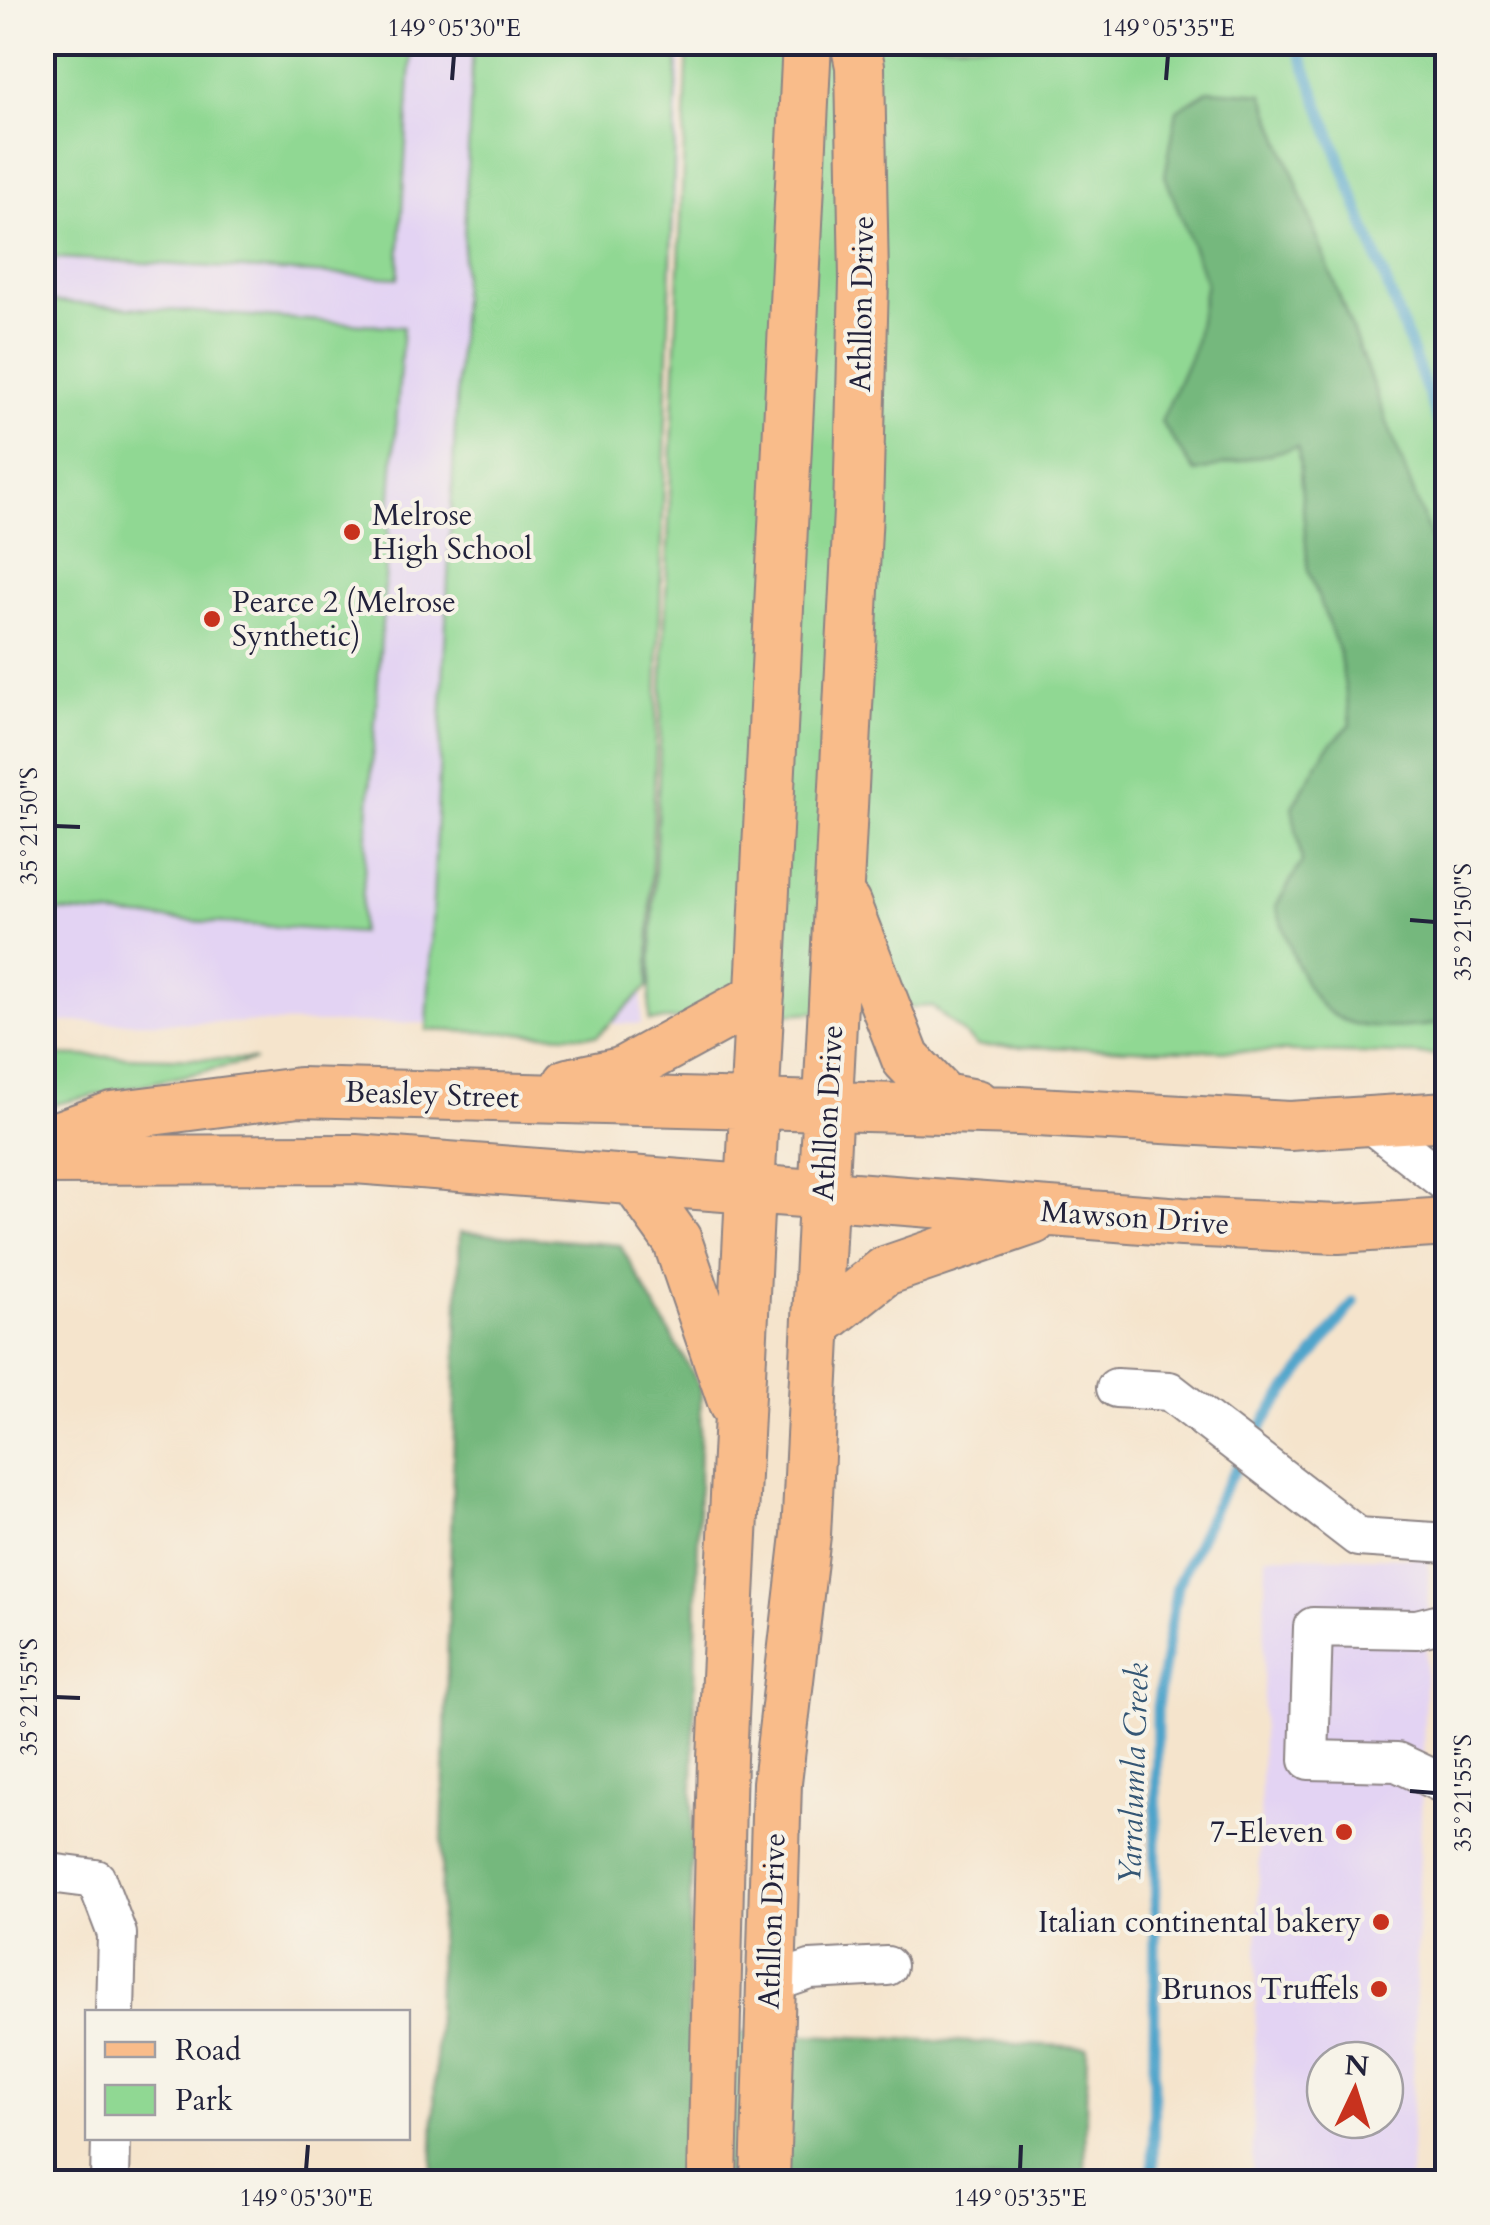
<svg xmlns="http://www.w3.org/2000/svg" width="1490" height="2225" font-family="Cardo,serif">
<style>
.built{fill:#e3d3f3;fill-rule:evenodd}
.green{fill:#90d893;stroke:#597d67;stroke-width:2.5}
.forest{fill:#74b87d;stroke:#4b6d5c;stroke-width:2.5}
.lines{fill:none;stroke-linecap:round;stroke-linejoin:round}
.stream{stroke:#4fa4cb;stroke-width:11}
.minor-casing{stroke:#8c8384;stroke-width:42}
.major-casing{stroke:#8c8384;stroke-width:52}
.minor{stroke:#fff;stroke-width:38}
.major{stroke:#f9bc8a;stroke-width:48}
.ticks{fill:none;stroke:#22223b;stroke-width:4}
.poi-dot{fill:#c8321e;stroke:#f7f3e8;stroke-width:4}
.labels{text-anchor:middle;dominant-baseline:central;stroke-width:8;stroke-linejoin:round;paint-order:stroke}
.street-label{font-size:30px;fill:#22223b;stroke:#f7f3e8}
.poi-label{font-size:30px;fill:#22223b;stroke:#f7f3e8;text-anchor:end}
.water-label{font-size:32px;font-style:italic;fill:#345675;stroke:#f7f3e8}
.neatline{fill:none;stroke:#22223b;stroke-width:4}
.ticks-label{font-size:25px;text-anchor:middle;fill:#22223b}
</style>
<rect width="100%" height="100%" fill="#f7f3e8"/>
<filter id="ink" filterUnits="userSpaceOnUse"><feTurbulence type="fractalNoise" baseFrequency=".01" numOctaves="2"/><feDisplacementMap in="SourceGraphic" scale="20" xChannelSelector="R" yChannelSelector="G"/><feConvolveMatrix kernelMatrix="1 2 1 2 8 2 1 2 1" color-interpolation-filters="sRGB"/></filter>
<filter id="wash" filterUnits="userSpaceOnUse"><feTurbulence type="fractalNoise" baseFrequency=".0048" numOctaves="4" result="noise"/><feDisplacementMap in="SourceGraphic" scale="40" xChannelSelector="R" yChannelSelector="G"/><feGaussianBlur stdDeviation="2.25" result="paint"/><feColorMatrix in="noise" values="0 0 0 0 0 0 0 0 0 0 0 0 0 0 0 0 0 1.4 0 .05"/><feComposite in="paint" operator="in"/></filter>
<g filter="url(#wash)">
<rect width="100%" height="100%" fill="#f5e4cc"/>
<!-- built -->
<path class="built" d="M43,43H682L641,1024L43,1022Z
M1266,1556L1429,1558L1410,2182H1252ZM1325,2060H1385V2120H1325Z"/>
<!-- green -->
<path class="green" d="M42,43H412L398,278L43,257Z
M473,43H678L648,987L597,1036L427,1030Z
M688,43H1447V1055L977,1046L932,1006L649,1021Z
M42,301L403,327L360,933L43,910Z
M43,1055L255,1060L43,1107Z"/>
<!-- forest -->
<path class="forest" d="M1209,90L1263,94L1447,581L1448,1020L1439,1024C1321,1039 1311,1011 1276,906L1302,862L1292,807L1327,748L1351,724L1339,651L1308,571L1298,447L1195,472L1161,422L1194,347L1206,282L1165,176L1177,110Z
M460,1232L620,1245L701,1388L688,2030L1087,2047L1085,2182H432Z"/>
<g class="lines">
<!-- stream -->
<path class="stream" d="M1296,42L1448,447
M1153,2182L1157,1706L1177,1586L1220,1495L1271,1411L1354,1302"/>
</g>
</g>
<g filter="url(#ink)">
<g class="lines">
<defs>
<path id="minor" d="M1367,1121L1448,1184
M1116,1388L1169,1391L1358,1537L1448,1543
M1448,1621L1417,1629L1313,1627L1309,1760L1397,1762L1448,1786
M42,1872L96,1879L117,1934L115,2012
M769,1984L810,1970L887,1966
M110,2182L111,2138"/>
<path id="major" d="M846,904L906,1059L944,1098L976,1104
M568,1083L621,1072L760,996
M42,1141L112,1116L299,1092L1019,1111L1290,1126L1448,1116
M42,1160L355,1159L1182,1222L1338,1229L1448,1222
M634,1180L677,1240L733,1404
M817,1325L885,1271L1033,1220
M712,2182L722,1758L807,42
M765,2182L777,1783L806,1535L858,511L864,280L860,66L855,42"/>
</defs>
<!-- minor casing -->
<use href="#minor" class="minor-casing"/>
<!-- major casing -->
<use href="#major" class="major-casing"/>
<!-- minor -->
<use href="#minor" class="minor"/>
<!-- major -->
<use href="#major" class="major"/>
</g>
</g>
<!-- ticks -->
<path class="ticks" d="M452,80L454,55M1166,80L1168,55M55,826L80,827M1410,920L1435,922M55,1697L80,1698M1410,1791L1435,1793M306,2170L308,2145M1020,2170L1021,2145"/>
<!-- markers -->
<g class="poi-dot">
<circle cx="352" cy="532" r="10"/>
<circle cx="212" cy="619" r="10"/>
<circle cx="1344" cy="1832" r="10"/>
<circle cx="1381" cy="1922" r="10"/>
<circle cx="1379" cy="1989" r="10"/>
</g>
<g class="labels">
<!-- street labels -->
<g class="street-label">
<text transform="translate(862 304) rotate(-89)">Athllon Drive</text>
<text transform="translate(432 1095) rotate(2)">Beasley Street</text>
<text transform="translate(828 1113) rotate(-87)">Athllon Drive</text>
<text transform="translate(1135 1218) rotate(4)">Mawson Drive</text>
<text transform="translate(772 1921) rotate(-88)">Athllon Drive</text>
</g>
<!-- poi labels -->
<g class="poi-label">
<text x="372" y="515" text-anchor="start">Melrose<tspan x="372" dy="34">High School</tspan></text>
<text x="232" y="602" text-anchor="start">Pearce 2 (Melrose<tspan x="232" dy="34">Synthetic)</tspan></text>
<text x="1324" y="1832">7-Eleven</text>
<text x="1361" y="1922">Italian continental bakery</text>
<text x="1359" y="1989">Brunos Truffels</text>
</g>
<!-- water labels -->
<g class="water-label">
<text transform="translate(1134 1774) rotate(-88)">Yarralumla Creek</text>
</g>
</g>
<!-- margin -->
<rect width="1490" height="2225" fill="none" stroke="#f7f3e8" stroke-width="110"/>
<!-- legend -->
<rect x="85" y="2010" width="325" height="130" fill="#f7f3e8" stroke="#a29fa3" stroke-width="2.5"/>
<rect x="105" y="2042" width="50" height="15" fill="#f9bc8a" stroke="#a29fa3" stroke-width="2.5"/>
<text x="175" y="2060" font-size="30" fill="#22223b">Road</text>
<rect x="105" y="2085" width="50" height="30" fill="#90d893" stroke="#a29fa3" stroke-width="2.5"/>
<text x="175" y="2110" font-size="30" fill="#22223b">Park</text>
<!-- north arrow -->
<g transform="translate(1355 2090) rotate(4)"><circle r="48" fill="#f7f3e8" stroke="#a29fa3" stroke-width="2.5"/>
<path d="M0-8L18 38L0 25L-18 38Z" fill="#c8321e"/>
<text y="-15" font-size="28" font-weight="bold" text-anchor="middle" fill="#22223b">N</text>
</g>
<rect x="55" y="55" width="1380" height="2115" class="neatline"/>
<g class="ticks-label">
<text x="454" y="36">149°05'30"E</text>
<text x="1168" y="36">149°05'35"E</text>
<text transform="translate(28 826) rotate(-90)" y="9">35°21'50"S</text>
<text transform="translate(1462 922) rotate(-90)" y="9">35°21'50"S</text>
<text transform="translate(28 1697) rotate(-90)" y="9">35°21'55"S</text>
<text transform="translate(1462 1793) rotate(-90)" y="9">35°21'55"S</text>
<text x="306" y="2206">149°05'30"E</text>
<text x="1020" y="2206">149°05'35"E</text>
</g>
</svg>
